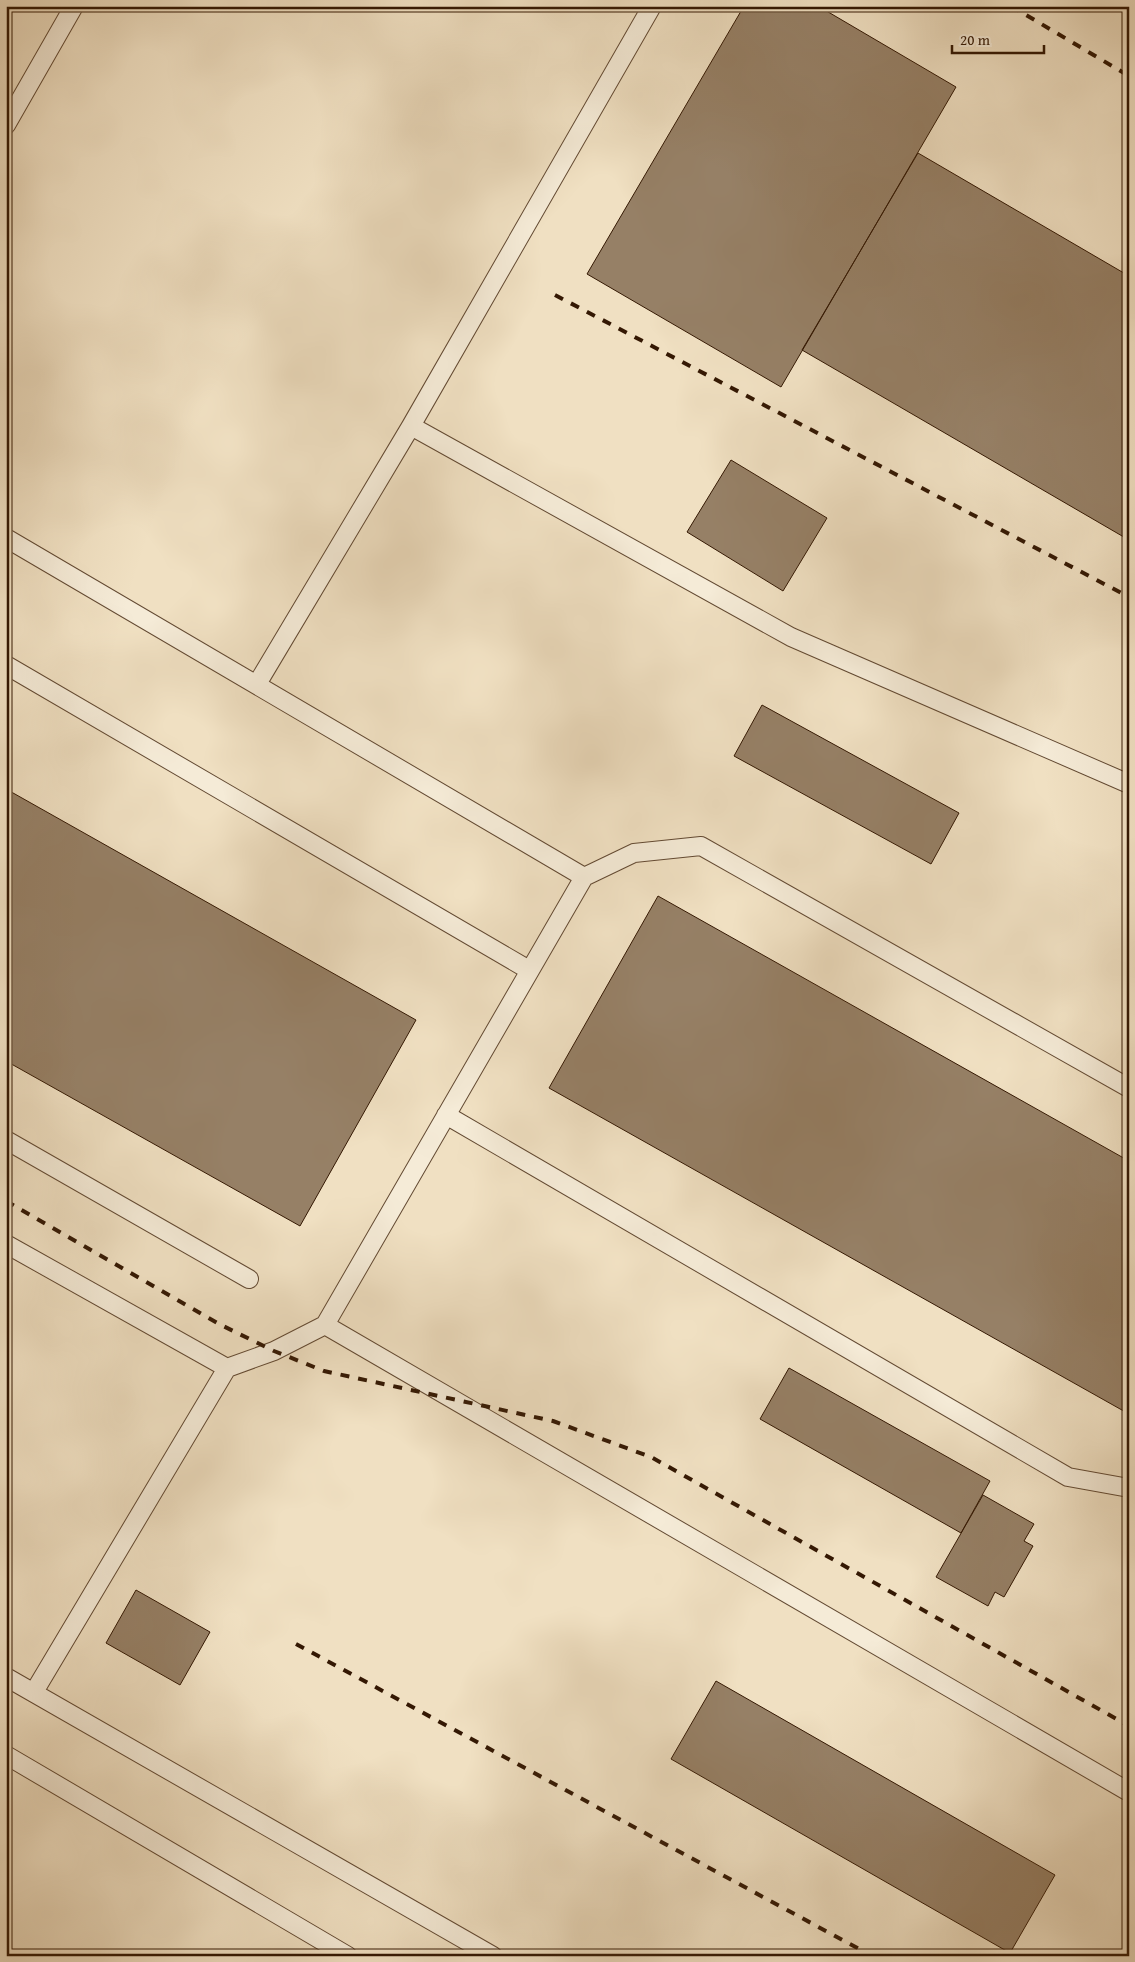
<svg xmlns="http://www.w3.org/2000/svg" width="1135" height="1962" font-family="'Gentium Book Plus',serif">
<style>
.building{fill:#968066;stroke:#341803}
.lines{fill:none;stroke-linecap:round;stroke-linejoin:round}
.service-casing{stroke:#634a33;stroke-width:20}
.service{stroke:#f5ebd7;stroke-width:18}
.rail{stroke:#341803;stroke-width:4;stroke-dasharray:9 9;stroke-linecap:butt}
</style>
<rect width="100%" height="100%" fill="#f0e0c2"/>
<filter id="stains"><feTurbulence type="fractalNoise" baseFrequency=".004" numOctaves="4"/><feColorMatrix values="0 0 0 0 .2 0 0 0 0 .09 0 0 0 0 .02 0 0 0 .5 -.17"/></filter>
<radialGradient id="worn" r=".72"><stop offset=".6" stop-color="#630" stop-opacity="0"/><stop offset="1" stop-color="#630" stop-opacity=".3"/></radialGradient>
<!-- building -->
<path class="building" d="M744,6H818L956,87L781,387L587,274Z
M918,153L1129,276V540L802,350Z
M731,460L827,518L783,591L687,532Z
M762,705L959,813L931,864L734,756Z
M6,789L416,1020L300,1226L6,1061Z
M658,896L1129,1161V1414L549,1088Z
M789,1368L990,1481L961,1533L760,1419Z
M983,1495L1034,1524L1024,1541L1033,1546L1004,1597L995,1592L988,1606L936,1577Z
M136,1590L210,1632L180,1685L106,1643Z
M716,1681L1055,1875L1010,1953L671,1759Z"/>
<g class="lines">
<defs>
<path id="service" d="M6,125L74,6
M411,426L791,637L1129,784
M6,538L584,877
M6,665L529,970
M257,684L411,426L652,6
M446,1115L1068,1477L1129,1488
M6,1140L249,1279
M6,1244L227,1368
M325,1325L1129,1792
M6,1677L493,1956
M34,1692L227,1368L274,1351L325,1325L584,877L634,853L701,846L1129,1088
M6,1755L348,1956"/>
</defs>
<!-- service casing -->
<use href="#service" class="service-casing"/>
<!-- service -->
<use href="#service" class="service"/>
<!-- rail -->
<path class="rail" d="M1011,6L1129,76
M555,295L1129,597
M6,1201L219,1324L274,1351L324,1371L553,1421L651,1457L1129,1726
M296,1644L872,1956"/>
</g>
<!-- margin -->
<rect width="1135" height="1962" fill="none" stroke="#f0e0c2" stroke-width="25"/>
<rect x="8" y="8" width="1120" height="1947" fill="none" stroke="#341803" stroke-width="2.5"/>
<rect x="12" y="12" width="1110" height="1937" fill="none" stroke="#341803"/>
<!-- scale -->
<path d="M952 45v8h92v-8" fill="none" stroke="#341803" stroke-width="2.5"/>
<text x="960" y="45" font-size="15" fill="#341803" stroke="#f5ebd7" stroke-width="4" paint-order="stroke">20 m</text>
<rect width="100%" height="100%" filter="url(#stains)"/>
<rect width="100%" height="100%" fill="url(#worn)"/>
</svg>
